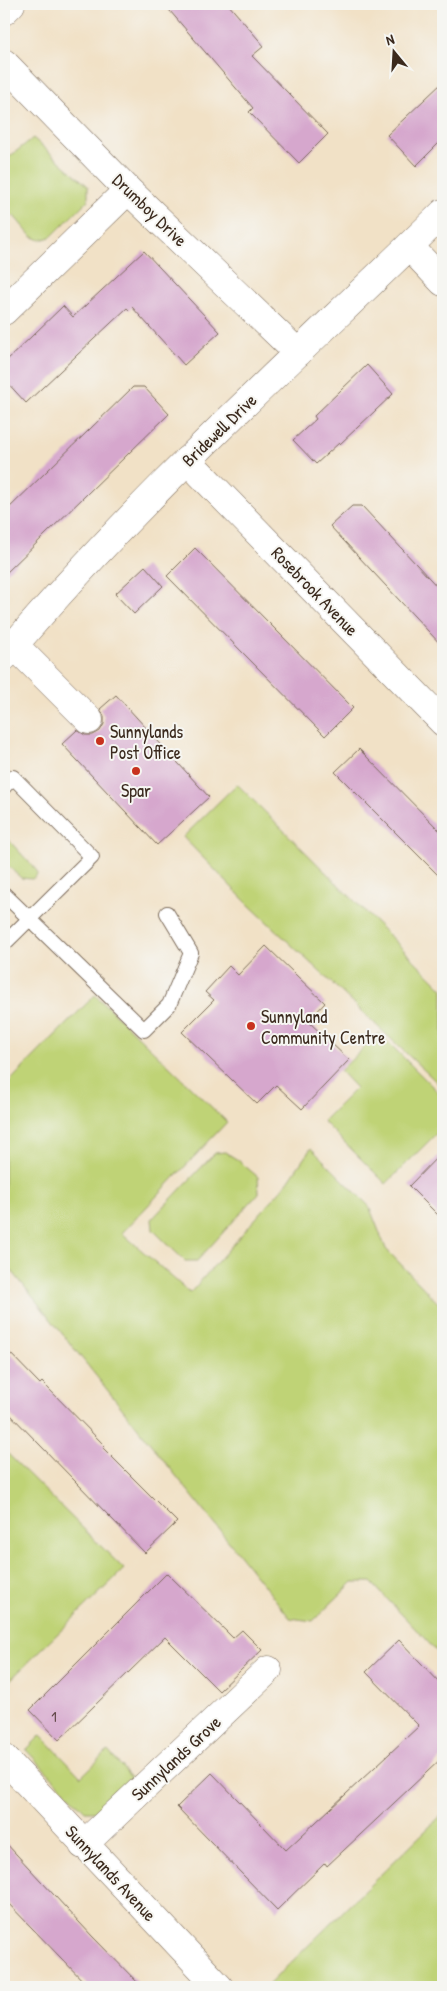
<svg xmlns="http://www.w3.org/2000/svg" width="447" height="1991" font-family="'Patrick Hand',sans-serif">
<style>
.green{fill:#bfd376;stroke:#7d7e4a}
.building{fill:#d6a7cd}
.lines{fill:none;stroke-linecap:round;stroke-linejoin:round}
.lane-casing{stroke:#7b6a59;stroke-width:16}
.street-casing{stroke:#7b6a59;stroke-width:29}
.secondary-casing{stroke:#7b6a59;stroke-width:29}
.lane{stroke:#fff;stroke-width:14}
.street{stroke:#fff;stroke-width:28}
.secondary{stroke:#fff;stroke-width:28}
.poi-dot{fill:#c8321e;stroke:#f6f6f2;stroke-width:2}
.labels{text-anchor:middle;dominant-baseline:central;stroke-width:4;stroke-linejoin:round;paint-order:stroke}
.number-label{font-size:15px;fill:#62494a}
.street-label{font-size:18px;fill:#3b2a1e;stroke:#f6f6f2}
.poi-label{font-size:18px;fill:#3b2a1e;stroke:#f6f6f2;text-anchor:start}
</style>
<rect width="100%" height="100%" fill="#f6f6f2"/>
<filter id="ink" filterUnits="userSpaceOnUse"><feTurbulence type="fractalNoise" baseFrequency=".02" numOctaves="2"/><feDisplacementMap in="SourceGraphic" scale="10" xChannelSelector="R" yChannelSelector="G"/><feConvolveMatrix kernelMatrix="1 2 1 2 8 2 1 2 1" color-interpolation-filters="sRGB"/></filter>
<filter id="wash" filterUnits="userSpaceOnUse"><feTurbulence type="fractalNoise" baseFrequency=".0096" numOctaves="4" result="noise"/><feDisplacementMap in="SourceGraphic" scale="20" xChannelSelector="R" yChannelSelector="G"/><feGaussianBlur stdDeviation="1.12" result="paint"/><feColorMatrix in="noise" values="0 0 0 0 0 0 0 0 0 0 0 0 0 0 0 0 0 1.4 0 .05"/><feComposite in="paint" operator="in"/></filter>
<g filter="url(#wash)">
<rect width="100%" height="100%" fill="#f1e1c6"/>
<!-- green -->
<path class="green" d="M33,138L88,186V200L51,237L40,240L31,236L13,215L4,223V161Z
M237,784L443,989V1088L247,903L183,837Z
M4,835L37,871V875L32,879L21,878L4,862Z
M95,995L227,1122L122,1233L190,1293L287,1183L311,1148L369,1206L386,1249L443,1308V1658L371,1582H353L313,1621L290,1618L4,1261V1087Z
M379,1033L443,1097V1127L386,1184L323,1121L356,1088L340,1071Z
M225,1152L238,1160L258,1177L259,1193L197,1261H185L153,1230L152,1219L215,1153Z
M4,1450L124,1569L4,1686Z
M41,1735L81,1777L108,1751L133,1780L102,1811H85L26,1750Z
M443,1814V1987H266L423,1833Z"/>
<g id="blocks">
<!-- building -->
<path class="building" d="M164,4H228L264,46L252,56L328,134L299,163L249,112L253,108Z
M443,82V139L416,166L387,135Z
M144,251L220,332L184,365L132,307L129,310L127,308L26,403L4,379V363L63,306L73,317Z
M367,365L393,394L340,444L339,443L316,464L293,440L316,419L314,416Z
M133,387H144L169,414L4,575V513Z
M352,506H362L443,593V647L330,526Z
M195,548L353,708L325,736L167,576Z
M145,566L163,586L134,614L115,594Z
M116,695L209,797L157,845L62,744L77,730L85,735H93L100,731L104,724V716L100,709Z
M359,749L443,834V880L335,772Z
M266,946L325,1003L308,1021L349,1060L302,1109L276,1085L257,1104L182,1032L214,1000L205,992L229,966L238,975Z
M443,1151V1220L409,1186Z
M4,1347L40,1384L42,1382L105,1446L103,1448L177,1522L145,1553L4,1408Z
M167,1573L233,1638L242,1630L262,1650L219,1691L165,1637L59,1740L30,1710Z
M399,1640L443,1686V1757L327,1866L325,1863L277,1910L177,1807L212,1773L286,1850L419,1726L366,1672Z
M4,1841L92,1936L142,1987H89L4,1899Z"/>
</g>
</g>
<g filter="url(#ink)">
<use href="#blocks" fill-opacity="0" stroke="#7b6a59" stroke-width="1"/>
<g class="lines">
<defs>
<path id="lane" d="M4,787L13,777L92,857L4,944
M4,894L144,1030L169,1005L191,953L167,913"/>
<path id="street" d="M4,11L11,4
M4,63L128,190L298,353
M409,246L443,282
M4,311L128,190
M187,460L443,722
M14,645L89,720
M4,657C138,498 295,358 443,213
M83,1845L268,1670"/>
<path id="secondary" d="M4,1758L219,1987"/>
</defs>
<!-- lane casing -->
<use href="#lane" class="lane-casing"/>
<!-- street casing -->
<use href="#street" class="street-casing"/>
<!-- secondary casing -->
<use href="#secondary" class="secondary-casing"/>
<!-- lane -->
<use href="#lane" class="lane"/>
<!-- street -->
<use href="#street" class="street"/>
<!-- secondary -->
<use href="#secondary" class="secondary"/>
</g>
</g>
<!-- markers -->
<g class="poi-dot">
<circle cx="100" cy="741" r="5"/>
<circle cx="136" cy="771" r="5"/>
<circle cx="251" cy="1026" r="5"/>
</g>
<g class="labels">
<!-- number labels -->
<g class="number-label">
<text x="54" y="1716">1</text>
</g>
<!-- street labels -->
<g class="street-label">
<text transform="translate(150 210) rotate(44)">Drumboy Drive</text>
<text transform="translate(219 430) rotate(-44)">Bridewell Drive</text>
<text transform="translate(315 591) rotate(46)">Rosebrook Avenue</text>
<text transform="translate(176 1758) rotate(-43)">Sunnylands Grove</text>
<text transform="translate(111 1873) rotate(47)">Sunnylands Avenue</text>
</g>
<!-- poi labels -->
<g class="poi-label">
<text x="110" y="731">Sunnylands<tspan x="110" dy="21">Post Office</tspan></text>
<text x="136" y="790" text-anchor="middle">Spar</text>
<text x="261" y="1016">Sunnyland<tspan x="261" dy="21">Community Centre</tspan></text>
</g>
</g>
<!-- margin -->
<rect width="447" height="1991" fill="none" stroke="#f6f6f2" stroke-width="20"/>
<!-- north arrow -->
<g transform="translate(394 52) rotate(342)" stroke="#f6f6f2" stroke-width="4" paint-order="stroke">
<path d="M0-4L9 19L0 12L-9 19Z" fill="#3b2a1e"/>
<text y="-8" font-size="14" font-weight="bold" text-anchor="middle" fill="#3b2a1e">N</text>
</g>
</svg>
